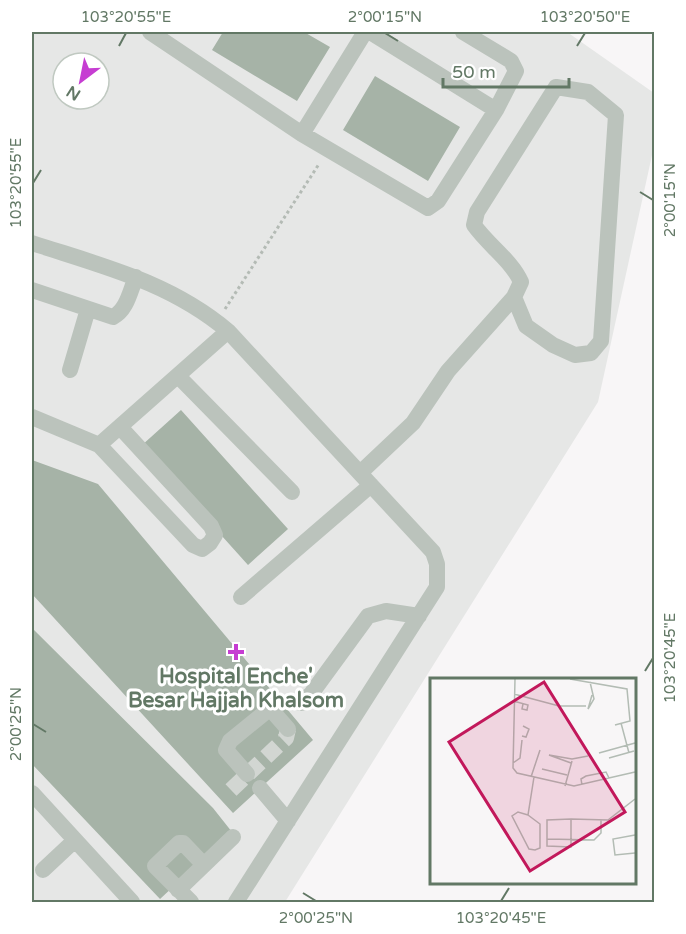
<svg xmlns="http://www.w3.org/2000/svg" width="686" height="934" font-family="'Varela Round',sans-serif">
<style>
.built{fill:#e6e7e6;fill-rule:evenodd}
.building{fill:#a6b3a7}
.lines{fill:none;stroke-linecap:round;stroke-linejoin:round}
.minor-tunnel{stroke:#d2d6d2;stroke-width:16;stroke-dasharray:16 8;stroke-linecap:butt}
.path{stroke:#b4bbb5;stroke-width:3;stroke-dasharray:3 3;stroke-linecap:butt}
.minor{stroke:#bbc3bc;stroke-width:16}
.ticks{fill:none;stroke:#627865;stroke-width:2}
.poi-dot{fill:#c63dd2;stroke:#fff;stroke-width:2}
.labels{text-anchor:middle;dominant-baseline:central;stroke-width:6;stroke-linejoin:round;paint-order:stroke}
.poi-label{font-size:21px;font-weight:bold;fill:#627865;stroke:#fff}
.inset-road{fill:none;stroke:#b3bcb4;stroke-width:1.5}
.view{fill:#c2185b;fill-opacity:0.15;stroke:#c2185b;stroke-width:3}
.inset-edge{fill:none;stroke:#627865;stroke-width:3}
.neatline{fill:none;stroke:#627865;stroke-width:2}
.ticks-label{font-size:15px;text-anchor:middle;fill:#627865}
</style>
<rect width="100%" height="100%" fill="#f8f6f7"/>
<!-- built -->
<path class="built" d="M32,32H567L654,93V146L598,402L285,902H32ZM63,63H99V99H63Z"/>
<!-- building -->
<path class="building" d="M223,32H304L330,47L297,101L212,50Z
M375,76L460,127L428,181L343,130Z
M181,410L288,529L248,565L141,446Z
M32,460L98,484L313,740L233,813L32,594Z
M32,628L213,808L232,832L160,899L32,764Z"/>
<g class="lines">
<!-- minor-tunnel -->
<path class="minor-tunnel" d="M231,790L286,738L288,729"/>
<!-- path -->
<path class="path" d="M225,309L319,164"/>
<!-- minor -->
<path class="minor" d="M150,32L302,134L428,208L438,201L496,110L516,71L511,61L463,32
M370,32L496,110
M302,134L365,32
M32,243C102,266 170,282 228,331L433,552L437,564V587L236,902
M32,290L113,317C127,310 130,291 136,277
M70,370L88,309
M178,376L292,492
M32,417L99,445L193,545L202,549L210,543L215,535L211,526L120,427
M99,445L228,331
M360,473L413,423L448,371L514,297L521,282C512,261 488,245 474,225L477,212L556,87L588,92L616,115L601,341L591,353L575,355L553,345L526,326L514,297
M241,597L371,485
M301,703L311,694L368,616L386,611L419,616
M247,774L226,750L230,741L268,710L274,713L288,729
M260,788L288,821
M32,793L132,902
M204,865L233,837
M43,870L74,841
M178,890L204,865L183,843H179L155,866L191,902"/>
</g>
<!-- ticks -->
<path class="ticks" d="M385,33L398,41M119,46L126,33M577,46L585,33M33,183L41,170M640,192L653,200M645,671L653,658M33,724L46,732M303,893L316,901M501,901L509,888"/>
<!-- markers -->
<path class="poi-dot" d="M233 643h6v6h6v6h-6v6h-6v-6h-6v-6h6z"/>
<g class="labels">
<!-- poi labels -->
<g class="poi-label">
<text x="236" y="676">Hospital Enche'<tspan x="236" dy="24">Besar Hajjah Khalsom</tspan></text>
</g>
</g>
<!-- overview -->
<g transform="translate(430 678)">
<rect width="206" height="206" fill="#f8f6f7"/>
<path class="inset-road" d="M85,1L83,90L87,95L144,108L205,94M140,1L197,11L200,43L185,47M160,4L164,21L158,31L162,17M84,16L129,28H156M84,24H87L98,27L97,32L92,31L93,26M191,45L199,75M92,58L96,59L99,51L93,48M169,75L205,65M179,80L204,73M83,85L90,80L92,62M141,85L119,77L142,81L158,78M112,91L137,97M101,99L110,72M152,107L151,101L156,98L176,94L179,100M135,108L142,83M98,137L88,134L82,138L99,171L105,172L110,170V146L98,137L104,99M141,141V169L117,168V142L141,141L178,142L205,121M205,157L183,161L185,177L205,175M117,161L164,162L171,155V142"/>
<path class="view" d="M114,4L195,134L100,193L19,64Z"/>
<rect width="206" height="206" class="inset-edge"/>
</g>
<!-- border -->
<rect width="686" height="934" fill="none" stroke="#ffffff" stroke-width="66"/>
<!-- north arrow -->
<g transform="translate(81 81) rotate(212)"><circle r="28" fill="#ffffff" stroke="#c0c9c1" stroke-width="1.5"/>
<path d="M0-4.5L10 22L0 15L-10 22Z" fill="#c63dd2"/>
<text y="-9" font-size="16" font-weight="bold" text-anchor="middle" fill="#627865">N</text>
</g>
<!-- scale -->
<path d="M443 78v9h126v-9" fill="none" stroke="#627865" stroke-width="3"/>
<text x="452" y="78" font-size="18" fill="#627865" stroke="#ffffff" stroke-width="4.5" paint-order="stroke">50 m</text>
<rect x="33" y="33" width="620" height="868" class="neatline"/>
<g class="ticks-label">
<text x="126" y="22">103°20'55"E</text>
<text x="385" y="22">2°00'15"N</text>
<text x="585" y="22">103°20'50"E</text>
<text transform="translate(16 183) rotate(-90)" y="5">103°20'55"E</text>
<text transform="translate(670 200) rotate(-90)" y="5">2°00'15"N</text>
<text transform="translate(670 658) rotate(-90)" y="5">103°20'45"E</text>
<text transform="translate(16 724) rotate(-90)" y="5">2°00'25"N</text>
<text x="316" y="923">2°00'25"N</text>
<text x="501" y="923">103°20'45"E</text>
</g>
</svg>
